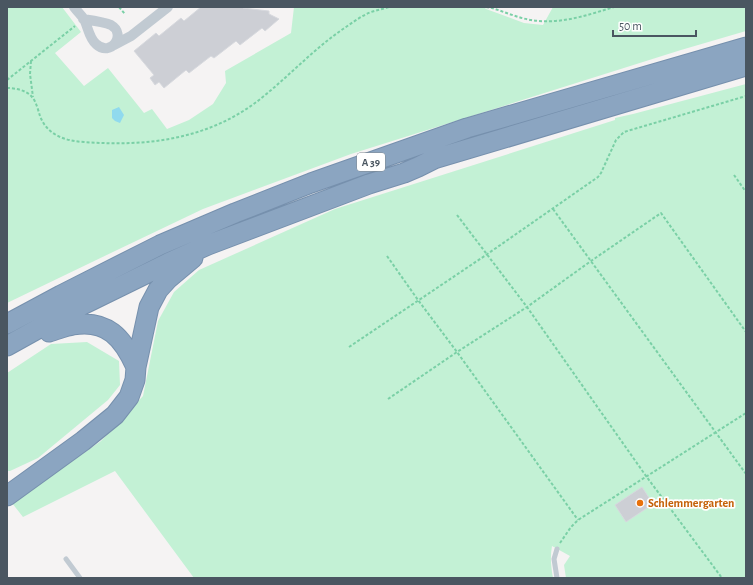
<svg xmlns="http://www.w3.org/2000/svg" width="753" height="585" font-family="'Alegreya Sans',sans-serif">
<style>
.green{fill:#c3f1d5}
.water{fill:#90daee}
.building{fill:#cdcfd5;stroke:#d7d9de}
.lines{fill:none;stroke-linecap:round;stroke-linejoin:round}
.motorway-casing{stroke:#7690ad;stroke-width:21}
.path{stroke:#7ad0a6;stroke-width:2;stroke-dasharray:3 2;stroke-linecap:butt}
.service{stroke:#c1cad2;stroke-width:5}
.minor{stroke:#c1cad2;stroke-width:10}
.motorway{stroke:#8ba5c1;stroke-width:19}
.food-dot{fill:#e8710a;stroke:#fff;stroke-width:1.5}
.labels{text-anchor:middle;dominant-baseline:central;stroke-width:3.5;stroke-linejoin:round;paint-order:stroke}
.shield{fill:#fff;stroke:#808990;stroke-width:1}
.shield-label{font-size:11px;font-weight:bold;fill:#4a5661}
.food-label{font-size:12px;font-weight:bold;fill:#c56008;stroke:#fff;text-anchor:start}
</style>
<rect width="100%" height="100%" fill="#f5f3f3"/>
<!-- green -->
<path class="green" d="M7,7H62L81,32L55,53L84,86L108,68L144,113L152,109L167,129L189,120L213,104L226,83L225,71L291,33L294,7H484L486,9L524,23L543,25L553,7H746V31L681,50L351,154L203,209L115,251L7,303Z
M746,84V578H566L564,565L570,556L552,546C550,557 551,567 553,578H194L115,471L23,517L12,503L101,441L143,396L158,321L174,292L199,270L335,209L615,120V118L633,114Z
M87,342L119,361L120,385L108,400L38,458L10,471H7V373L51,344Z"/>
<!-- water -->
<path class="water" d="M119,107L124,115L120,123L115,121L112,118V110Z"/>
<!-- building -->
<path class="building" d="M201,7H245L243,8L269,11V14L279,19L265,31L262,28L240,45L236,41L214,58L211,56L189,73L186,70L164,88L159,82L155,85L150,78L154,75L134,51L156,33L159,36L181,18L184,21Z
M642,487L653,504L626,522L615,505Z"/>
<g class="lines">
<defs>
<path id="motorway" d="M7,324L61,295L160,245L235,213L311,183L467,128L746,47
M49,332C57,330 65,326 73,325C107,319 123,338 136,367
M7,346L70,311L168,263L208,245L369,184L404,173L418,167L434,159L746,66
M7,496L83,441L115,415L129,397L135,380L136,367L149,307L158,290L168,279L193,258"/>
</defs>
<!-- motorway casing -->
<use href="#motorway" class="motorway-casing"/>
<!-- path -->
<path class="path" d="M119,7L125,14
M486,7L492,8C505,12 518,18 531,20C559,25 588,15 614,7
M31,61L30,74L33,97
M7,80L75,26
M7,88C15,88 26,90 32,97C36,101 38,110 40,116C47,135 65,141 84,142C149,147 212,139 264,96C291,74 314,49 343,29C352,23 361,16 371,12C377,10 383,9 389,7
M734,175L746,192
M553,209L746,474
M457,215L527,307L646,476L722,578
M387,256L418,300L457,352L578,520
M349,347L486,255L598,177L601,173L616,140L624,132L746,96
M388,399L457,352L527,307L591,261L661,213L746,332
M560,543L571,527L578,520L746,413"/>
<!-- service -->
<path class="service" d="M557,549L554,559L557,578
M66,559L80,578"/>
<!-- minor -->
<path class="minor" d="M74,7C77,11 81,15 84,19C88,27 89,38 96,44C111,58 127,34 111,25C105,22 90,20 83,19
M114,45L131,36L168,7"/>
<!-- motorway -->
<use href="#motorway" class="motorway"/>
</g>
<!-- markers -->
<circle class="food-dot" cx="640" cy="503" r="4"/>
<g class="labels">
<!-- shield labels -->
<rect class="shield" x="357" y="153" width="28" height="18" rx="3"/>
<g class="shield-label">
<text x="371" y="162">A 39</text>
</g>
<!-- food labels -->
<g class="food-label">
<text x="648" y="503">Schlemmergarten</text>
</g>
</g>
<!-- border -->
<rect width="753" height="585" fill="none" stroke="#4a5661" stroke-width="16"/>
<!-- scale -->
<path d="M613 30v6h83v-6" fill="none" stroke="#4a5661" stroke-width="2"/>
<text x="619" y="30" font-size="12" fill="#4a5661" stroke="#ffffff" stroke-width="3" paint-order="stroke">50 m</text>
</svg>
